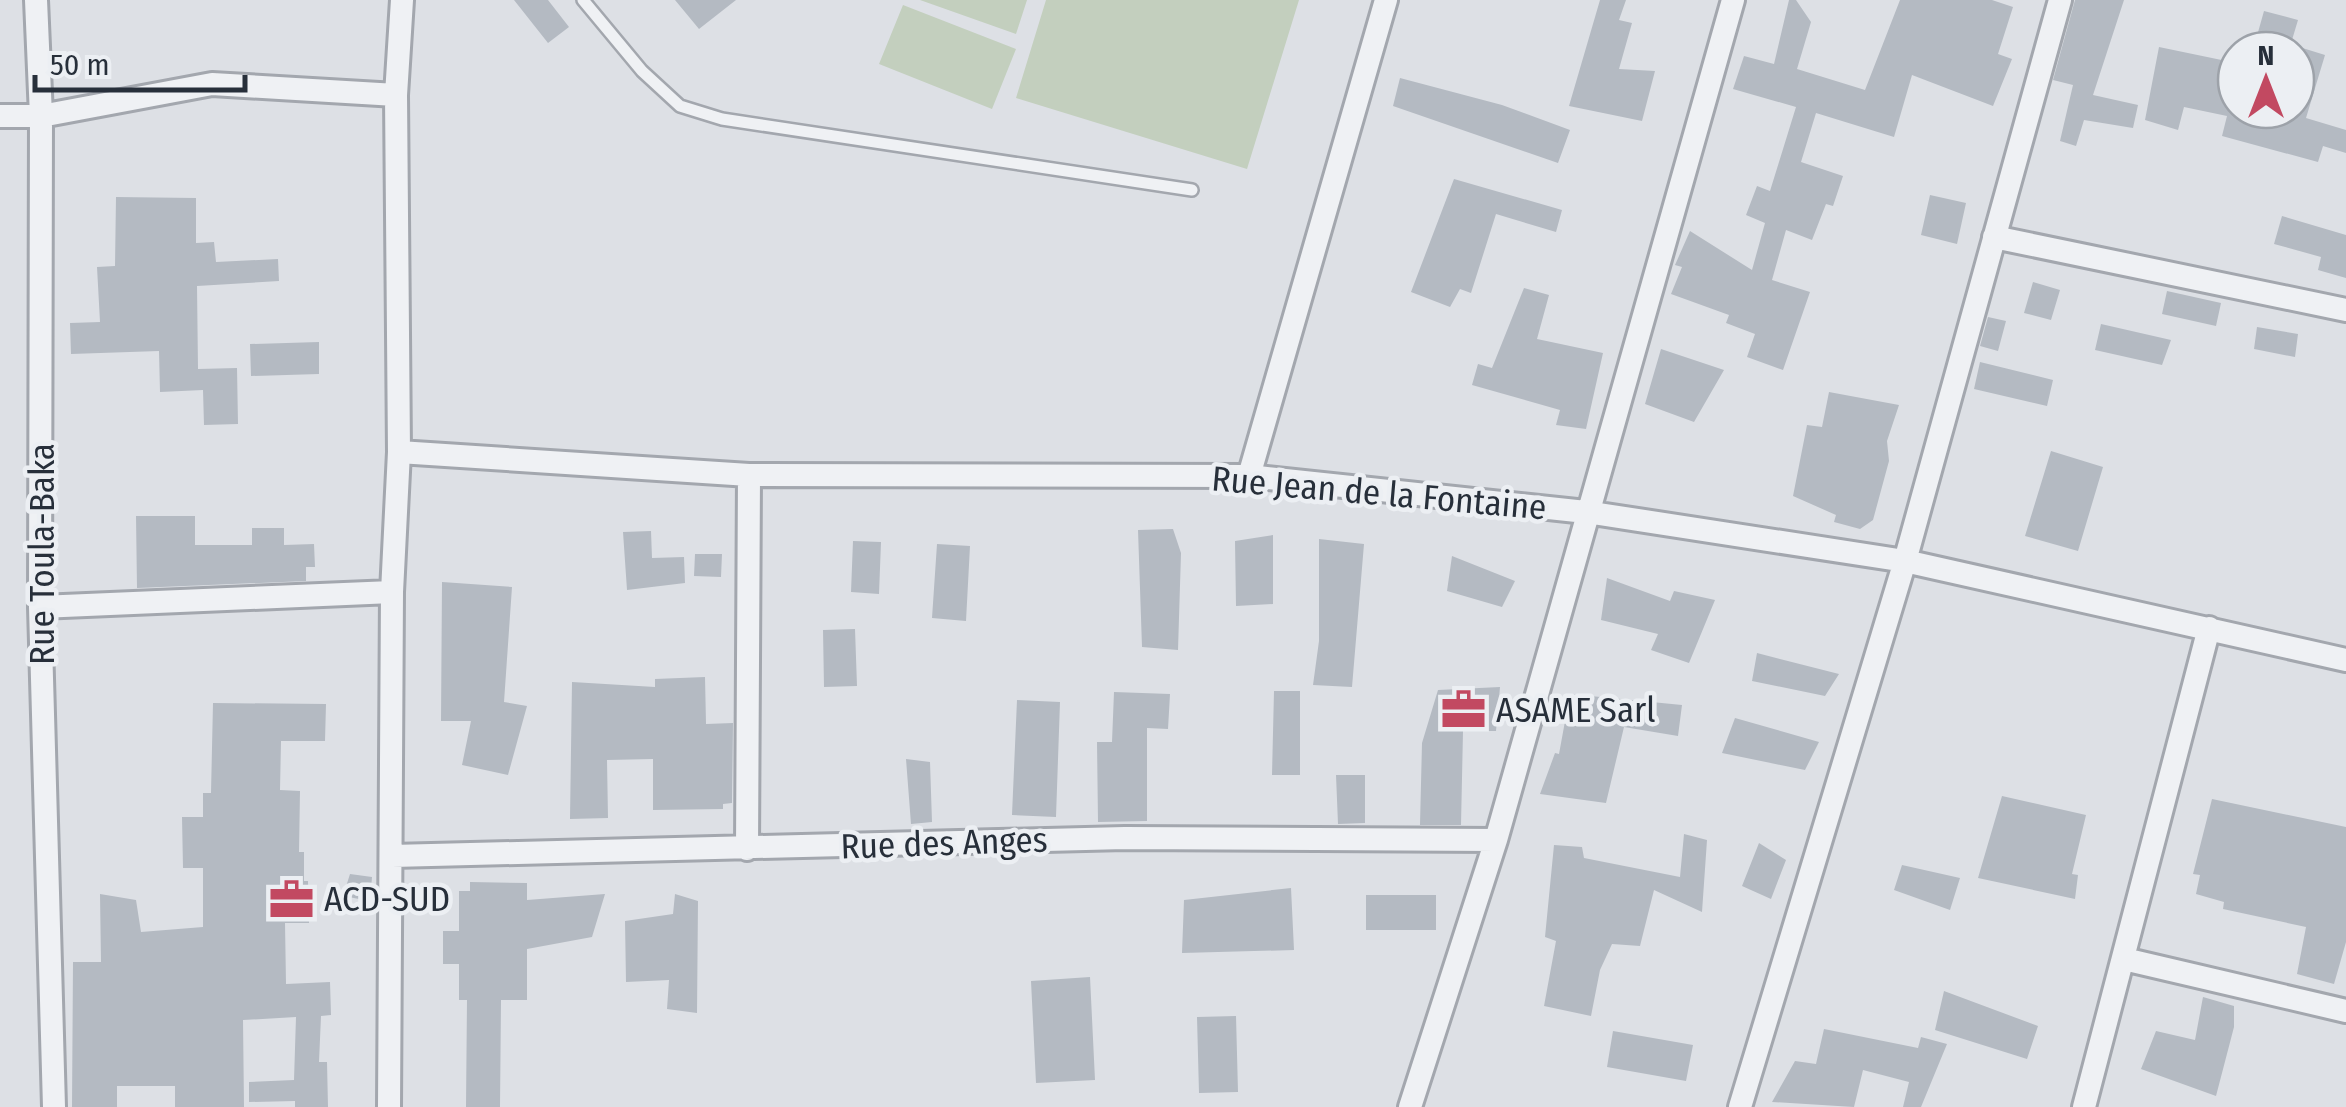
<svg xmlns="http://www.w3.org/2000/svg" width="2346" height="1107" font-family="'Fira Sans Condensed',sans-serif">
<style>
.green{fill:#c3cfbe}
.building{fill:#b4bac2}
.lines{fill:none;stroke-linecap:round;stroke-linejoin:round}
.service-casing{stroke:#a3a7ae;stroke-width:16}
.minor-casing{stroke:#a3a7ae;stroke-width:28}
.service{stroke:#eff1f4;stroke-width:11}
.minor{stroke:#eff1f4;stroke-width:22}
.labels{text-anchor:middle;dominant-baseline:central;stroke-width:9;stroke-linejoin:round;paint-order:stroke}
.street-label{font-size:35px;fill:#272f3a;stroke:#eceff3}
.poi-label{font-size:35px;fill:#272f3a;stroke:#eceff3;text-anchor:start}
</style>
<rect width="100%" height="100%" fill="#dde0e5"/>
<!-- green -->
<path class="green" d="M920,0H1027L1016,34Z
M1046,0H1299L1247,169L1016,98Z
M903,5L1016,49L992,109L879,64Z"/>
<!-- building -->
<path class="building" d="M514,0H548L569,27L548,43Z
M675,0H736L699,29Z
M1600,0H1626L1619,20L1632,23L1619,69L1655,71L1642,121L1569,106Z
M1789,0H1796L1811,22L1797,69L1865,90L1900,0H1992L2013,7L1998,54L2012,59L1993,106L1912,75L1894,137L1816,113L1801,162L1843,176L1833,206L1826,204L1812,240L1786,230L1772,280L1810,292L1783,370L1747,357L1755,334L1726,323L1729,315L1671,294L1682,267L1675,265L1690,231L1752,270L1765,223L1746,215L1757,186L1770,191L1796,107L1733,89L1744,56L1774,64Z
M2075,0H2124L2093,95L2138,105L2133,128L2084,120L2076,146L2060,141L2073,85L2053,80Z
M2264,11L2298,20L2289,50H2253Z
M2296,46L2325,55L2306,118L2346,130V153L2323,146L2318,162L2222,136L2227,116L2184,107L2178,130L2145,120L2159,47L2236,63V110H2296Z
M1400,78L1502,105L1570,130L1558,163L1393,106Z
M1454,179L1562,210L1556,232L1496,214L1471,293L1460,289L1450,307L1411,292Z
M1930,195L1966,203L1957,244L1921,235Z
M116,197L196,198V243L214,242L216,262L278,259L279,281L197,286L198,369L237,368L238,424L204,425L203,390L160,392L159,351L71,354L70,323L100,322L97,267L115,266Z
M2282,216L2346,235V278L2318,270L2321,257L2274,244Z
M2033,282L2060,290L2051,320L2024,313Z
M1524,288L1549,295L1537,339L1603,353L1586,429L1556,425L1560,410L1472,385L1478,364L1492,368Z
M2167,291L2221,303L2216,326L2162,314Z
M1988,317L2006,321L1998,351L1980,346Z
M2101,324L2171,340L2162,365L2095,350Z
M2257,327L2298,334L2295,357L2254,349Z
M319,342V374L251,376L250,344Z
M1661,349L1724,370L1694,422L1645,404Z
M1980,362L2053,380L2047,406L1974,389Z
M1829,392L1899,405L1887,441L1889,461L1873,520L1860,529L1834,522L1836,515L1793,496L1807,425L1822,427Z
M2051,451L2103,467L2078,551L2025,536Z
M136,516H195V545H252V528H284V545L314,544L315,567H306V581L137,588Z
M1173,529L1181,553L1178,650L1142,647L1138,530Z
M651,531L652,558L684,557L685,583L627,590L623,532Z
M1273,535V604L1236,606L1235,541Z
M1319,539L1364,544L1352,687L1313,685L1319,641Z
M853,541L881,542L879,594L851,592Z
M937,544L970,546L966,621L932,618Z
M695,554H722L721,577L694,576Z
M1452,556L1515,581L1502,607L1447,591Z
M1607,578L1670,601L1674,591L1715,600L1689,663L1651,650L1658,634L1601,620Z
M442,582L512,587L504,702L527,706L508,775L462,765L471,721H441Z
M855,629L857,686L824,687L823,630Z
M1757,653L1839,674L1825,696L1752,681Z
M705,677L706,724L733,723L732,803L723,804V809L653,810V759L607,760L608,818L570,819L572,682L655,687V679Z
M1500,687L1496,731H1463L1461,825H1420L1422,743L1438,690Z
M1274,691H1300V775H1272Z
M1114,692L1170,694L1168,729L1147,728V821L1098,822L1097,742H1112Z
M1570,694L1682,705L1678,736L1624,727L1606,803L1540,794L1555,753L1559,754Z
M1017,700L1060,702L1056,817L1012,815Z
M213,703L326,704L325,741H281L280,790L300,791L299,852H304V881H308L309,923H285L286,984L330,982L331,1015L321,1016L319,1062H327L328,1107H295V1101L249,1102V1082L294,1080L296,1017L243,1020L244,1107H175V1086H117V1107H72L73,962H101L100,894L136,900L141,932L203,927V868H183L182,817H203V793H211Z
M1735,718L1819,742L1805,770L1722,753Z
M906,759L930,762L932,822L911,824Z
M1336,775H1365V823L1338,824Z
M2002,796L2086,815L2072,874L2078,875L2075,899L1978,878Z
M2212,799L2346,827V942L2334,984L2297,974L2306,927L2223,909L2224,902L2196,894L2200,875L2193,874Z
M1684,834L1707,840L1702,912L1654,890L1640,946L1612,944L1600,970L1591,1016L1544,1006L1556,941L1545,937L1554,845L1582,847L1584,858L1680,877Z
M1759,843L1786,860L1771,899L1742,886Z
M1902,865L1960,878L1950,910L1894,890Z
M350,874L372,877L370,901L343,896Z
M470,882L527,883V900L605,894L592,937L527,949V1000H501L500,1107H466L467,1000H459V964H443V931H459V891H470Z
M1291,888L1294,950L1182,953L1184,900Z
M675,894L698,901L697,1013L667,1009L669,980L626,982L625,921L673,914Z
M1366,895H1436V930H1366Z
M1090,977L1095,1080L1036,1083L1031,981Z
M1944,991L2038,1026L2027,1059L1935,1030Z
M2203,997L2234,1006V1027L2216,1096L2141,1069L2156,1031L2195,1040Z
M1236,1016L1238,1092L1199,1093L1197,1017Z
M1824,1029L1918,1048L1921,1037L1947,1044L1921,1107H1903L1909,1082L1863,1070L1854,1107L1772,1102L1795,1061L1816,1064Z
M1613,1031L1693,1045L1686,1081L1607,1067Z"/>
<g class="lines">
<defs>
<path id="service" d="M583,0L642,71L680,106L722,119L1192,190"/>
<path id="minor" d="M36,0L41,116L40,607L54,1107
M0,116H41L212,84L396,95
M1994,237L2346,310
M399,452L749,475L1249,476L1586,512L1905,561L2346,660
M1249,476L1386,0
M40,607L392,592
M747,849L749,475
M392,856L1125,838L1496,840
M2124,959L2346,1011
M389,1107L392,592L399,452L396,95L402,0
M1410,1107L1496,840L1733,0
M1740,1107L1905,561L2060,0
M2084,1107L2209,628"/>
</defs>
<!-- service casing -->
<use href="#service" class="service-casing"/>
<!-- minor casing -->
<use href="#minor" class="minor-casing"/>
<!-- service -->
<use href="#service" class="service"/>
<!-- minor -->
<use href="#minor" class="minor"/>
</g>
<!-- icons -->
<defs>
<symbol id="office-bare" viewBox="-9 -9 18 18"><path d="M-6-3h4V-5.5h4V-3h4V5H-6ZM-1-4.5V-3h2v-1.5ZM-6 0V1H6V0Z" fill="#c24961" stroke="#eceff3" stroke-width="2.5" paint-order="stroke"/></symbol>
</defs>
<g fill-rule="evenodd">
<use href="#office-bare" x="1432" y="678" width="63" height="63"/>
<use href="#office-bare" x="260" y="868" width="63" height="63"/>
</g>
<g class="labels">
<!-- street labels -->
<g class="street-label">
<text transform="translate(1379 493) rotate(5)">Rue Jean de la Fontaine</text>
<text transform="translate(42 554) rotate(-90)">Rue Toula-Baka</text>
<text transform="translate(944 843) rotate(-2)">Rue des Anges</text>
</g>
<!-- poi labels -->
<g class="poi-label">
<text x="1496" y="710">ASAME Sarl</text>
<text x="324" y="899">ACD-SUD</text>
</g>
</g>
<!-- north arrow -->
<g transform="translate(2266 80)"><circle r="48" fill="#eceff3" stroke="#9da2a9" stroke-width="2.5"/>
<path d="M0-8L18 38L0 25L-18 38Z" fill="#c24961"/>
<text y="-15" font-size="28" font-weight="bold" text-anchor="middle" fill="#272f3a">N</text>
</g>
<!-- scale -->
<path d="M35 75v15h210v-15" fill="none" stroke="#272f3a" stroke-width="5"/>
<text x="50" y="75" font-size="30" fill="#272f3a" stroke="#eceff3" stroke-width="8" paint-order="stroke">50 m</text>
</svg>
